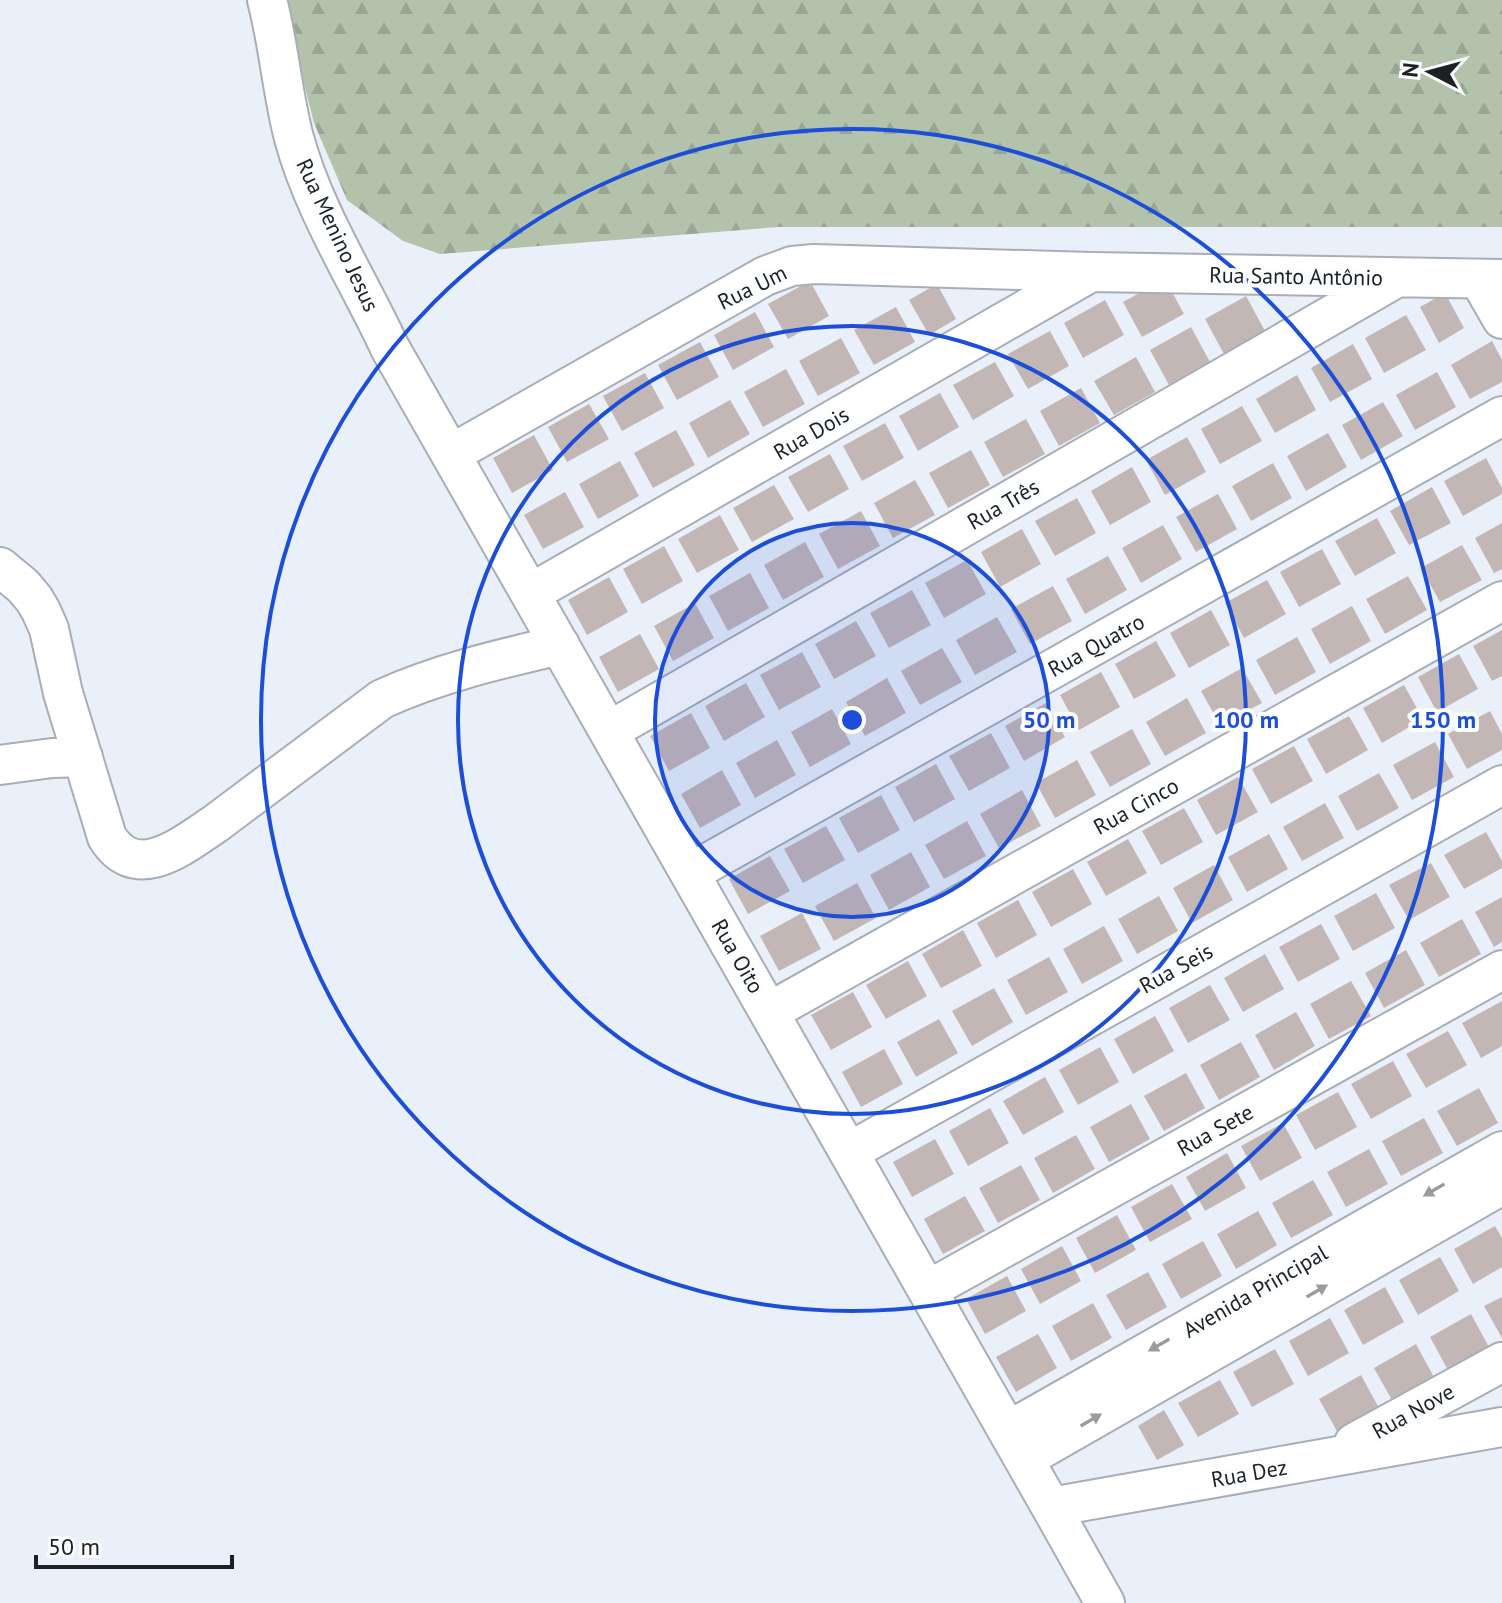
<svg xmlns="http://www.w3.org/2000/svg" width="1502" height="1603" font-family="'PT Sans',sans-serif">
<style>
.forest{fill:url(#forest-firs)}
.building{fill:#c3b7b5}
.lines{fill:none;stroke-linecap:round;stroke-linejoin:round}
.minor-casing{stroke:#a8aeb7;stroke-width:42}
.minor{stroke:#fff;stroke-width:38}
.oneway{fill:#9a9b9c}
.ring{fill:none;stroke:#1d4ed8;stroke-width:4}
.labels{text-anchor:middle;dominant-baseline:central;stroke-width:8;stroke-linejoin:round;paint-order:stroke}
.street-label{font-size:22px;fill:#1e2124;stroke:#fbfdfe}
.centre{fill:#1d4ed8;stroke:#fbfdfe;stroke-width:4}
.ring-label{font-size:24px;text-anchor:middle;font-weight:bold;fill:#1d4ed8;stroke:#fbfdfe;stroke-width:8;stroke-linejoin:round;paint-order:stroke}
</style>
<defs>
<pattern id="forest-firs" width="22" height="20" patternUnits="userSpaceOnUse" patternTransform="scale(2)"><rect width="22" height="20" fill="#b3c2ab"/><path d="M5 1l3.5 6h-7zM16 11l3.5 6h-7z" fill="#9aa693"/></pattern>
</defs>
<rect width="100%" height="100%" fill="#e9f0f9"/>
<!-- forest -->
<path class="forest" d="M283,0H1502V227H779L440,254L403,241L347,200L314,123Z"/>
<!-- building -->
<path class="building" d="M1165,279L1184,314L1142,337L1123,302Z
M810,281L829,316L788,339L768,304Z
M937,284L956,319L929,335L909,300Z
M1445,293L1464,328L1439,343L1420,307Z
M1246,296L1265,331L1224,354L1205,319Z
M1105,300L1124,335L1083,358L1064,323Z
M896,307L915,342L874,365L854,330Z
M755,312L774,347L733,370L714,335Z
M1406,315L1426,350L1384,373L1365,338Z
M1191,327L1210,362L1169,385L1150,350Z
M1050,331L1069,366L1028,389L1008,354Z
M841,338L860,373L818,396L799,361Z
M1492,341L1502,360V382L1470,399L1451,365Z
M700,342L719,377L677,400L658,365Z
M1353,344L1372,379L1330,402L1311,368Z
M1136,357L1155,392L1114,415L1094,381Z
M995,362L1014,396L973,420L953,385Z
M786,369L805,404L763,427L744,392Z
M1437,372L1456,407L1415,430L1396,395Z
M645,373L664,408L622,431L603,396Z
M1297,375L1316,410L1275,433L1256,399Z
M1081,388L1100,423L1059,446L1040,411Z
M940,393L959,427L918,451L899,416Z
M730,400L750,434L708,458L689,423Z
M1383,402L1403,436L1361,460L1342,425Z
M589,404L609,439L567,462L548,427Z
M1242,406L1262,441L1220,464L1201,429Z
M1026,419L1045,454L1003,477L984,442Z
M885,423L904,458L862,481L843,446Z
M676,430L695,465L653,488L634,453Z
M1328,433L1347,467L1306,491L1287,456Z
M534,435L553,470L512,493L493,458Z
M1187,437L1206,472L1165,495L1146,460Z
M971,450L990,485L948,508L929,473Z
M830,454L849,489L808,512L788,477Z
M1486,458L1502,488V494L1463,516L1444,481Z
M620,461L639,496L598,519L579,484Z
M1273,463L1292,498L1251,521L1232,486Z
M1132,467L1151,502L1110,525L1091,491Z
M915,480L935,515L893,538L874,503Z
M774,485L794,519L752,542L733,508Z
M1432,487L1451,523L1409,545L1390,511Z
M565,492L584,527L543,549L524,515Z
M1218,494L1237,529L1196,552L1176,517Z
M1077,498L1096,533L1055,556L1035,521Z
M861,511L880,546L838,569L819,534Z
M720,515L739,550L697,573L678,539Z
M1377,518L1396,553L1355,576L1335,541Z
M1502,523V569L1494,573L1475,538Z
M1163,525L1182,559L1141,583L1122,548Z
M1022,529L1041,564L1000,587L981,552Z
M805,542L824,577L783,600L764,565Z
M1462,545L1482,580L1440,602L1421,568Z
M664,546L683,581L642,604L623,569Z
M1322,549L1341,584L1299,607L1280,572Z
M1108,556L1127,590L1085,614L1066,579Z
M967,560L986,594L944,618L925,583Z
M750,573L769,608L728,631L709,596Z
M1408,576L1427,610L1385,634L1366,599Z
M609,577L628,612L587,635L568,600Z
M1267,580L1286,614L1244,638L1225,603Z
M1053,586L1072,621L1030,644L1011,609Z
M912,590L931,625L889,648L870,613Z
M695,603L714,638L673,661L654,626Z
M1352,606L1371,641L1330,664L1311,629Z
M1211,610L1230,645L1189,668L1170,633Z
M997,617L1017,652L975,675L956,640Z
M856,621L876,656L834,679L815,644Z
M1502,630V676L1492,681L1473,646Z
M640,634L659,669L618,692L599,657Z
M1297,637L1316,672L1275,695L1256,660Z
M1156,641L1176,676L1134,699L1115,664Z
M942,648L962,682L920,705L901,671Z
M802,652L821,687L779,710L760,675Z
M1459,654L1478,689L1437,712L1418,677Z
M1242,668L1262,703L1220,725L1201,691Z
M1101,672L1120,707L1079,730L1060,695Z
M887,678L906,713L865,736L846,702Z
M746,683L765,717L724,741L705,706Z
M1404,685L1423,719L1382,743L1363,708Z
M1187,698L1206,733L1165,756L1146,722Z
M1046,703L1065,737L1024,761L1005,726Z
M832,709L851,744L810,767L791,732Z
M1490,711L1502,734V750L1467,769L1448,734Z
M691,713L710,748L669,771L650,736Z
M1349,716L1368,750L1326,774L1307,739Z
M1132,729L1151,764L1110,787L1090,752Z
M991,733L1010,768L969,791L949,756Z
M777,740L796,775L755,798L736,763Z
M1435,742L1454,777L1412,800L1393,765Z
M1294,746L1313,781L1271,804L1252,769Z
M1077,760L1096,795L1055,818L1036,783Z
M936,764L955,799L914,822L895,787Z
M722,770L741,805L700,828L681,794Z
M1379,773L1399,808L1357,831L1338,796Z
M1238,777L1258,812L1216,835L1197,800Z
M1022,790L1041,826L999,848L980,814Z
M881,795L900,830L858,853L839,818Z
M1325,803L1344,838L1302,861L1283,827Z
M1184,808L1203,842L1161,865L1142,831Z
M967,821L986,856L944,879L925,845Z
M826,826L845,860L803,883L784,849Z
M1486,832L1502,861V868L1464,889L1444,855Z
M1269,834L1288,869L1247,892L1228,857Z
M1128,839L1147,873L1106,896L1087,862Z
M911,852L930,887L889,910L870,875Z
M770,856L790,891L748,914L729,879Z
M1431,863L1450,897L1409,920L1389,885Z
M1214,865L1233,900L1192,923L1173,888Z
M1073,869L1092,904L1051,927L1032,892Z
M857,883L876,918L834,941L815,906Z
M1376,893L1395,928L1353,951L1334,916Z
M1159,896L1178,931L1137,954L1118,919Z
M1502,897V942L1494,947L1475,912Z
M1018,900L1037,935L996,958L977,923Z
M802,913L821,949L779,971L760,936Z
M1462,919L1481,954L1439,977L1420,943Z
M1321,924L1340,959L1298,982L1279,947Z
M1104,926L1123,961L1082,984L1063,949Z
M963,930L982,966L941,988L922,954Z
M1406,950L1425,985L1384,1008L1365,973Z
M1265,954L1284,989L1243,1012L1224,978Z
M1049,957L1068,992L1026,1015L1007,980Z
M908,961L927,996L886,1019L866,985Z
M1351,981L1371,1016L1329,1039L1310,1004Z
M1210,985L1230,1020L1188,1043L1169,1008Z
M994,988L1013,1022L972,1046L952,1011Z
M853,992L872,1027L831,1050L811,1015Z
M1502,1001V1046L1481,1058L1462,1023Z
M1296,1012L1315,1046L1274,1070L1255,1035Z
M1155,1016L1174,1051L1133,1074L1114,1039Z
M939,1019L958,1053L916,1077L897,1042Z
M1448,1031L1467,1065L1426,1088L1406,1054Z
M1241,1042L1260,1077L1219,1100L1200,1065Z
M1100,1047L1119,1082L1078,1105L1059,1070Z
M884,1049L903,1084L861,1107L842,1072Z
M1393,1061L1412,1096L1371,1119L1351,1084Z
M1186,1073L1205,1108L1164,1131L1144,1096Z
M1045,1077L1064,1112L1023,1135L1003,1101Z
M1479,1088L1498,1123L1457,1146L1437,1111Z
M1338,1092L1357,1127L1315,1150L1296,1115Z
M1131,1104L1150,1139L1109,1162L1090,1127Z
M990,1108L1009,1143L968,1166L949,1131Z
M1424,1118L1443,1153L1401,1176L1382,1141Z
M1283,1123L1302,1158L1260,1181L1241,1146Z
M1076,1135L1095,1169L1053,1193L1034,1158Z
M935,1139L954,1174L912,1197L893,1162Z
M1369,1149L1388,1184L1346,1207L1327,1172Z
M1227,1153L1246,1188L1205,1211L1186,1177Z
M1021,1165L1040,1200L998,1223L979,1188Z
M1313,1180L1333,1215L1291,1238L1272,1203Z
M1172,1184L1192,1219L1150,1242L1131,1207Z
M965,1196L985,1231L943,1254L924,1219Z
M1258,1211L1277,1245L1236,1269L1217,1234Z
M1117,1215L1136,1250L1095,1273L1076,1238Z
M1495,1226L1502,1238V1267L1473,1284L1454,1249Z
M1203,1241L1222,1276L1181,1299L1162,1264Z
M1062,1246L1081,1281L1040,1304L1021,1269Z
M1440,1257L1459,1291L1418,1315L1399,1280Z
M1148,1272L1167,1307L1126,1330L1106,1295Z
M1007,1276L1026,1311L985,1334L966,1299Z
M1385,1287L1404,1322L1363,1345L1344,1310Z
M1502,1297V1338L1484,1306Z
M1093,1303L1112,1338L1071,1361L1052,1326Z
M1471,1314L1490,1349L1449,1372L1430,1337Z
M1330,1318L1349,1353L1308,1376L1289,1341Z
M1038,1334L1057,1368L1016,1392L996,1357Z
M1416,1344L1435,1379L1393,1402L1374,1368Z
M1275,1349L1294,1384L1252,1407L1233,1372Z
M1361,1375L1380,1410L1338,1433L1319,1399Z
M1220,1380L1239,1414L1198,1437L1178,1403Z
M1164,1410L1184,1445L1157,1460L1138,1426Z"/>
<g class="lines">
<defs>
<path id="minor" d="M267,0C279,45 282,93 294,138C314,212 358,279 390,348L1051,1507L1502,1427
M1479,279L1502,319
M451,454L765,276L792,266L814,264L1091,272L1502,279
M0,567L23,586L34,599L41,611L49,629L63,693L107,837C136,884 182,846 215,824L382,699C439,673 500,659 560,645
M531,593L1091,272
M609,731L1396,278
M0,765L52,758L83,757
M690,873L1502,416
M769,1012L1502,601
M849,1152L1502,785
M928,1290L1502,970
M1008,1431L1502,1151
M1354,1443L1502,1362
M1024,1459L1502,1185
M1051,1507L1105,1603"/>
</defs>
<!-- minor casing -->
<use href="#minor" class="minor-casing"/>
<!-- minor -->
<use href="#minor" class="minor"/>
</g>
<!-- one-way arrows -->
<defs><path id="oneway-solid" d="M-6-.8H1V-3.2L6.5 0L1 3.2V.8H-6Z" transform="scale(2)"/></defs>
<g class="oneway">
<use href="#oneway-solid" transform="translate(1434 1190) rotate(150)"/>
<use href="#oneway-solid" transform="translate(1317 1291) rotate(-30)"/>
<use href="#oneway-solid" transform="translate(1159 1345) rotate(150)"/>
<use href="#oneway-solid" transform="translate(1091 1420) rotate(-30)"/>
</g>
<!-- distance rings -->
<circle cx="852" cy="720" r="197" fill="#1d4ed8" fill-opacity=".12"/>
<g class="ring">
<circle cx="852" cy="720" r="197"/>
<circle cx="852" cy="720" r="394"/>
<circle cx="852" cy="720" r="591"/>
</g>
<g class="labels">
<!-- street labels -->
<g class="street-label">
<text transform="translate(338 235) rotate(65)">Rua Menino Jesus</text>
<text transform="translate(1296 276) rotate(1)">Rua Santo Antônio</text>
<text transform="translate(752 287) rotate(-26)">Rua Um</text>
<text transform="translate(811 433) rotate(-30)">Rua Dois</text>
<text transform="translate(1003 504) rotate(-30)">Rua Três</text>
<text transform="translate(1096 645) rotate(-29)">Rua Quatro</text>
<text transform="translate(1136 806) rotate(-29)">Rua Cinco</text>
<text transform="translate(738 956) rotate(60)">Rua Oito</text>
<text transform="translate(1176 968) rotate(-29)">Rua Seis</text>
<text transform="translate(1215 1130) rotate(-29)">Rua Sete</text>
<text transform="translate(1255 1291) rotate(-30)">Avenida Principal</text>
<text transform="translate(1413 1411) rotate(-29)">Rua Nove</text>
<text transform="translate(1249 1473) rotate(-10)">Rua Dez</text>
</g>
</g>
<circle cx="852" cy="720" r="12" class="centre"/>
<g class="ring-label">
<text x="1049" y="728">50 m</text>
<text x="1246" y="728">100 m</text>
<text x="1443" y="728">150 m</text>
</g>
<!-- north arrow -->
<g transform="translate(1430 72) rotate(276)" stroke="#fbfdfe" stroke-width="6" paint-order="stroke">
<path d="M0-6L14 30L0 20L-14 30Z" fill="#1e2124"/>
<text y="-12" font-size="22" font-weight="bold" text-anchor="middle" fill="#1e2124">N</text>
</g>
<!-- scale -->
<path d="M36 1555v12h196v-12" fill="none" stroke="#1e2124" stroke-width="4"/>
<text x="48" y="1555" font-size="24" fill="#1e2124" stroke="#fbfdfe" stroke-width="6" paint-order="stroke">50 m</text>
</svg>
